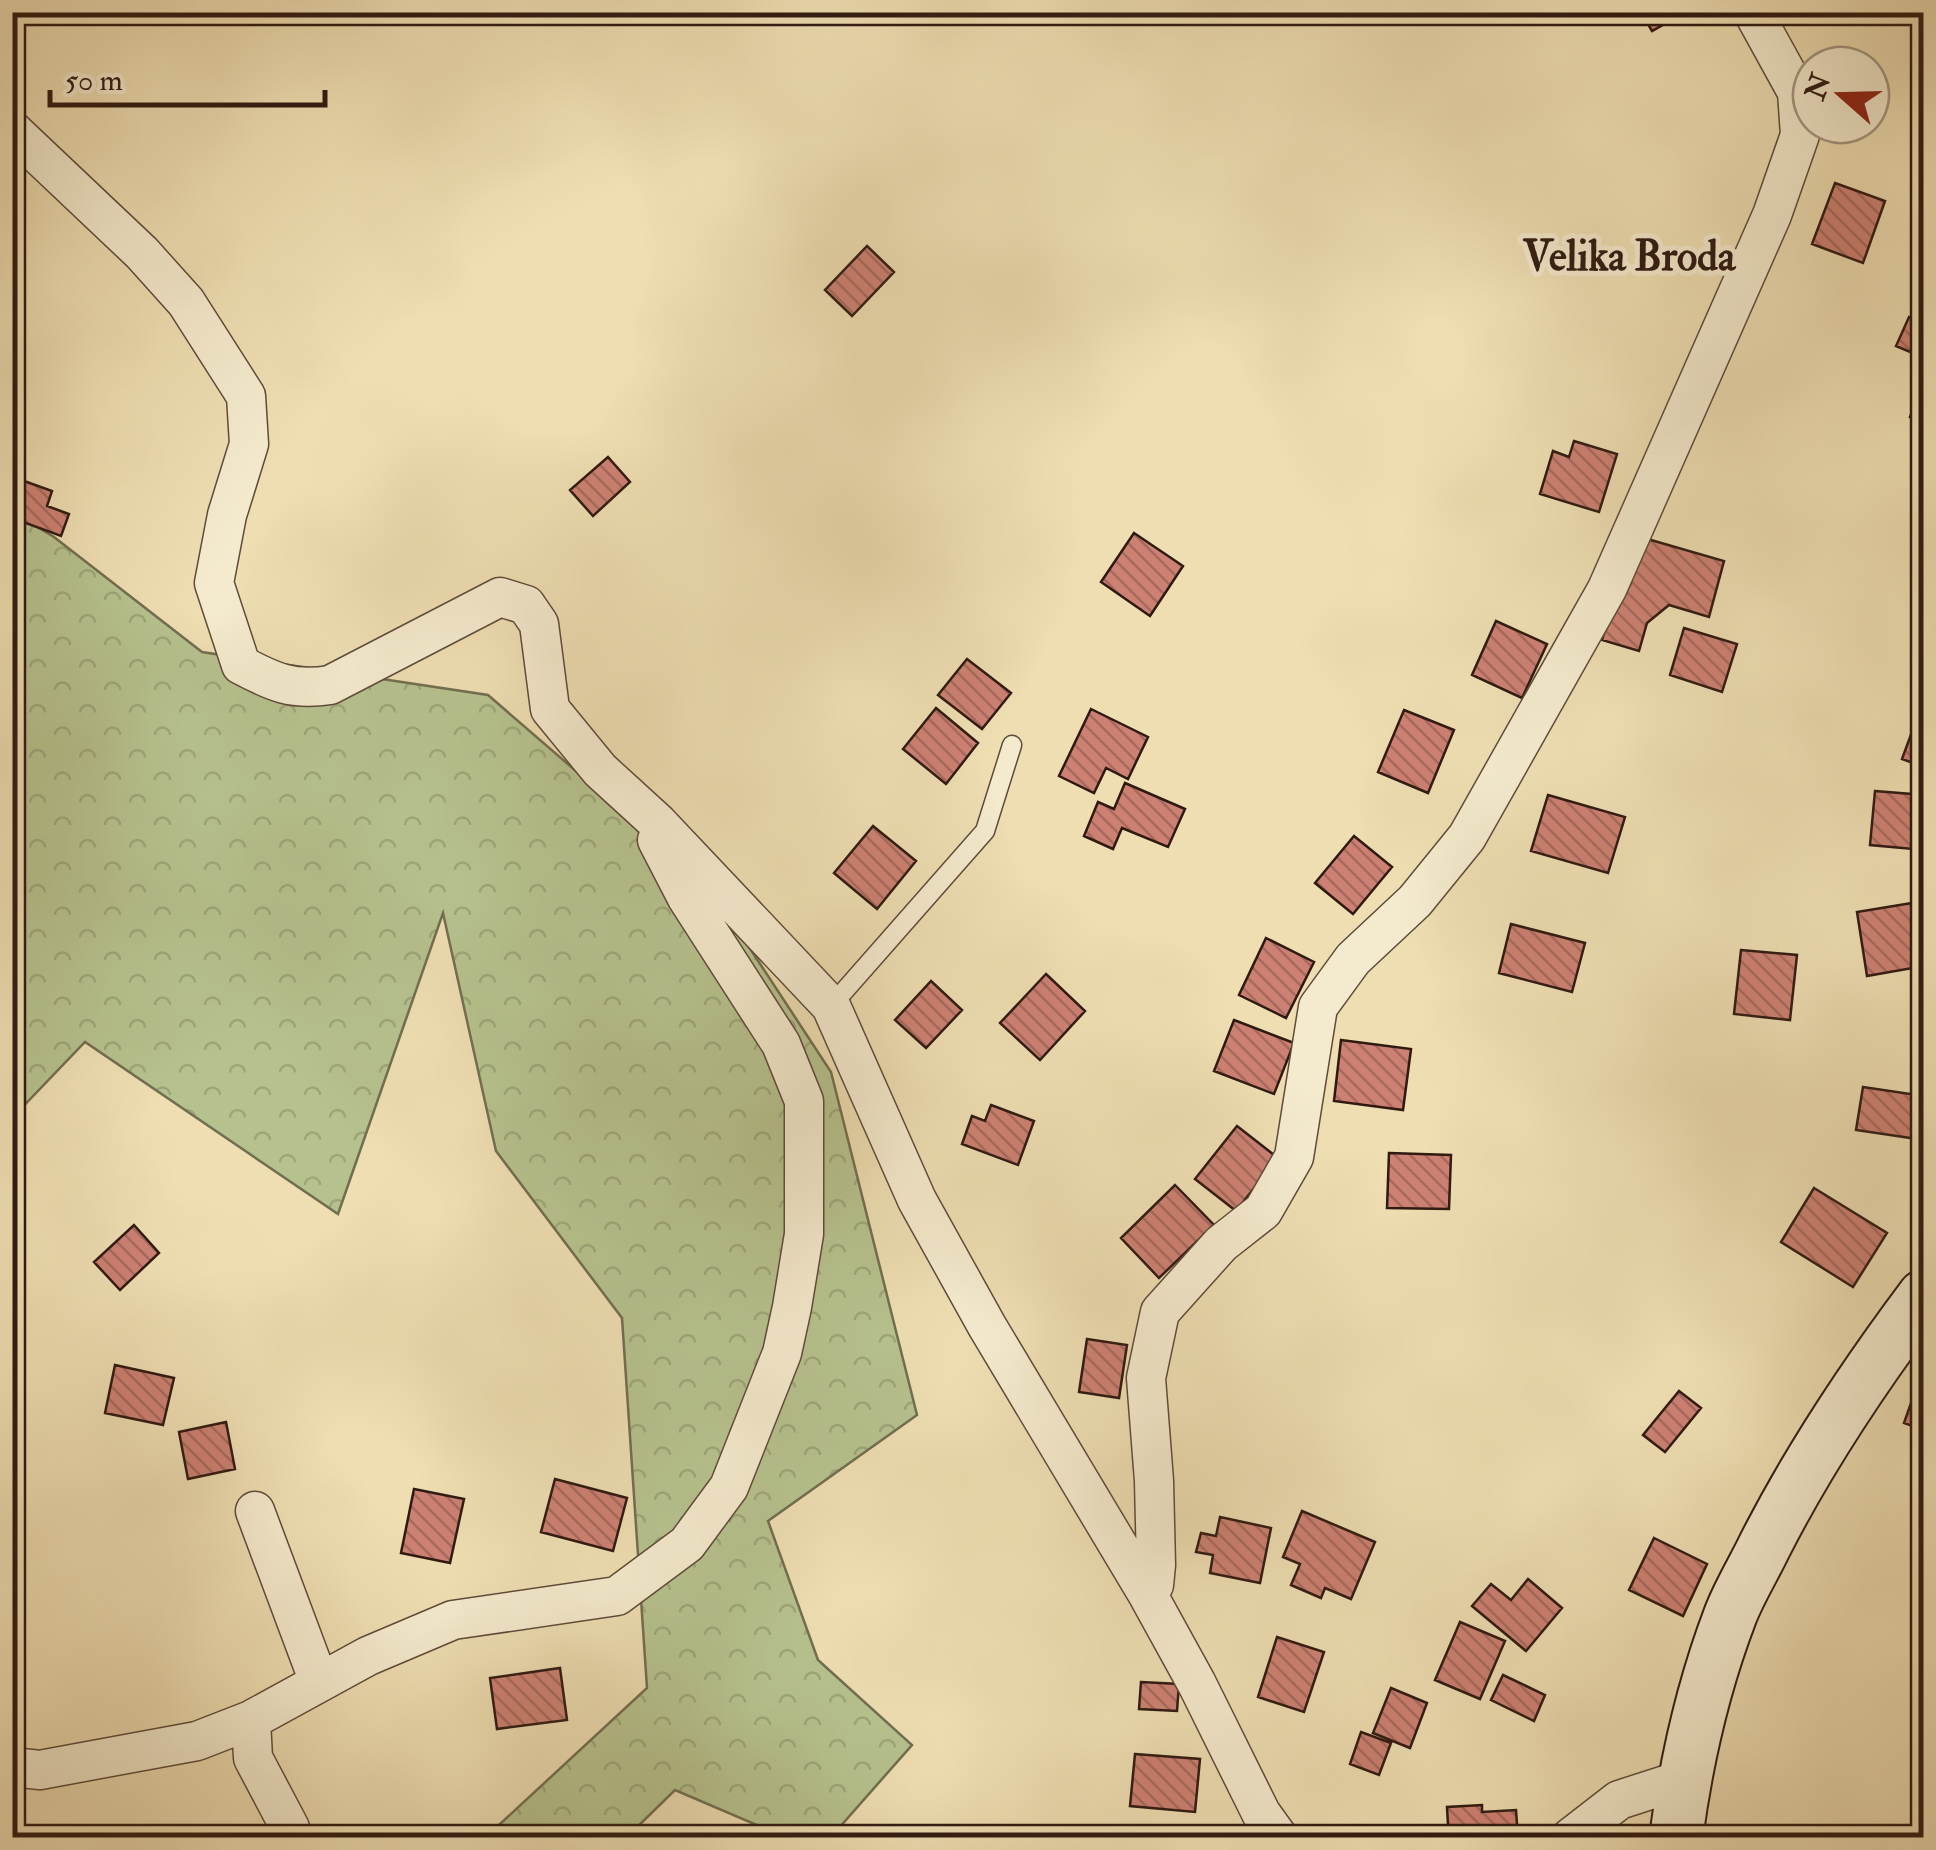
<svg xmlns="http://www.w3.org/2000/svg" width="1936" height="1850" font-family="'IM FELL Double Pica',serif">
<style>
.forest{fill:url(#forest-crowns);stroke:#726e50;stroke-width:2.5}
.building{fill:url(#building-back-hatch);stroke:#2f1a12;stroke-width:2.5}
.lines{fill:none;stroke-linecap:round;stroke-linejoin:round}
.service-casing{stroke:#5f4b3a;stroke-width:21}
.minor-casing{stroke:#5f4b3a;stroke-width:41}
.secondary-casing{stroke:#2f1a12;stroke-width:56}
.service{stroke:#f4eacd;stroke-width:18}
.minor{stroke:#f4eacd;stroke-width:38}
.secondary{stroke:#f4eacd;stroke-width:52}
.labels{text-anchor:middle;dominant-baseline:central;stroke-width:10;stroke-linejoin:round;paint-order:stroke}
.district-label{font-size:42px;font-weight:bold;fill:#2f1a12;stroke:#f4eacd}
</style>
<defs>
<pattern id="forest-crowns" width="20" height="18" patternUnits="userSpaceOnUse" patternTransform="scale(2.5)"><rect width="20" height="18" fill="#b6c28e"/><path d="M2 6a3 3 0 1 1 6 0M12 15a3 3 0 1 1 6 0" fill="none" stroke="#9da679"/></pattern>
<pattern id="building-back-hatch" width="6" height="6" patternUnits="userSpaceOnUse" patternTransform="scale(2.5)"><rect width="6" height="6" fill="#cd8173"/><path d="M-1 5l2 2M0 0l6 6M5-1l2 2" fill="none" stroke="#a7695d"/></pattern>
</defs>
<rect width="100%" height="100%" fill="#eedeb2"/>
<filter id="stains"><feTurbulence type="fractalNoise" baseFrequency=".002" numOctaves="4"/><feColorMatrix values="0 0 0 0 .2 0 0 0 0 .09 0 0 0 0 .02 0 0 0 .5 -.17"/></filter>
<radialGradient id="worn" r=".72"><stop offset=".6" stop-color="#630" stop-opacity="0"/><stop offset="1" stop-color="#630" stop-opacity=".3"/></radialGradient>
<!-- forest -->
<path class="forest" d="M12,512L54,537L202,652L488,695L709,886L831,1072L917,1415L768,1521L818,1660L912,1745L831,1837H785L675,1790L627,1837H486L647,1688L622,1318L496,1151L443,913L338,1214L85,1042L13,1117Z"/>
<!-- building -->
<path class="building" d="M1641,12H1686L1652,31Z
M1835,183L1885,201L1863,263L1812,244Z
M867,246L894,272L852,316L825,290Z
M1909,317L1924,323L1922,357L1896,346Z
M1924,382V422L1910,417Z
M1574,441L1617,454L1599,512L1540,494L1553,451L1569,457Z
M608,457L630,482L593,516L570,490Z
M13,477L52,491L47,506L69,514L61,536L12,518Z
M1134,533L1183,566L1150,616L1101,582Z
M1644,538L1724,561L1709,617L1669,605L1647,623L1639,651L1602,640L1619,582L1630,585Z
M1496,621L1547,644L1522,698L1472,675Z
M1684,628L1737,644L1722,692L1670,675Z
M967,659L1011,693L982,729L938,695Z
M936,708L978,743L946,784L903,749Z
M1091,709L1148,737L1128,779L1106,768L1094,793L1059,776Z
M1404,710L1454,730L1428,793L1378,772Z
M1920,710L1924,711V767L1902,759Z
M1125,783L1185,809L1168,847L1122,828L1113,849L1084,836L1098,802L1114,809Z
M1875,791L1924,795V850L1870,845Z
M1548,795L1625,817L1608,873L1531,851Z
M873,826L916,861L877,909L834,873Z
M1354,836L1392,867L1353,914L1315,883Z
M1924,901V966L1867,976L1857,912Z
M1511,924L1585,943L1572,992L1499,973Z
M1266,938L1314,962L1286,1018L1239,995Z
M1741,950L1797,955L1790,1020L1734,1014Z
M1046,974L1085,1011L1040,1060L1000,1023Z
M931,981L962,1010L926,1048L895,1020Z
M1234,1020L1294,1043L1274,1094L1214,1071Z
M1341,1040L1411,1049L1403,1110L1334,1101Z
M1863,1087L1924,1096V1140L1856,1130Z
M991,1105L1034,1121L1018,1165L962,1144L972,1116L985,1121Z
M1237,1126L1278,1158L1236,1211L1195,1179Z
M1389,1153L1451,1155L1449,1209L1387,1208Z
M1175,1185L1214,1225L1159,1278L1121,1238Z
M1814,1188L1887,1233L1853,1287L1781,1242Z
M134,1225L159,1253L120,1290L94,1262Z
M1087,1339L1127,1345L1119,1398L1079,1392Z
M115,1365L174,1378L163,1425L105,1413Z
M1924,1366V1430L1904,1423Z
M1679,1391L1701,1408L1665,1452L1643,1435Z
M226,1422L235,1469L188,1479L179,1432Z
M555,1479L627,1498L613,1551L541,1532Z
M414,1489L464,1499L450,1563L401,1553Z
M1302,1511L1375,1542L1351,1599L1325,1588L1321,1598L1291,1585L1300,1564L1283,1557Z
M1220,1517L1271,1528L1260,1583L1210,1573L1213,1555L1196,1552L1201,1533L1216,1536Z
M1654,1538L1707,1564L1683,1616L1629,1590Z
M1528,1579L1562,1608L1526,1651L1472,1606L1491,1584L1511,1600Z
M1460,1622L1505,1641L1480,1699L1435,1680Z
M1277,1637L1324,1652L1304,1712L1258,1697Z
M560,1668L567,1720L497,1729L490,1678Z
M1503,1675L1545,1695L1534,1721L1491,1700Z
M1141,1682L1179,1684L1177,1711L1139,1709Z
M1391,1688L1427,1703L1410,1748L1373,1733Z
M1361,1732L1391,1743L1379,1775L1350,1764Z
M1135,1754L1200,1759L1195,1812L1130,1806Z
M1482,1805V1812L1516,1810L1518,1838H1416L1415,1827L1448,1825L1447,1807Z"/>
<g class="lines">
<defs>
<path id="service" d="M831,1006L985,831L1012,745"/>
<path id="minor" d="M12,130L142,253L186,302L246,396L249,444L227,515L214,583L241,665C273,682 292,691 330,685L500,597L526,605L539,624L550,709L600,770L658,823L831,1006L917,1200L987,1326L1148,1595L1197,1684L1261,1813L1279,1838
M255,1511L319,1682
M1148,1595L1154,1585L1156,1565L1154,1481L1146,1378L1160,1312L1221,1244L1263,1211L1294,1157L1318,1007L1353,959L1415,901L1467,837L1607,589L1772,215L1800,135L1797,92L1753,12
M251,1720L253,1758L290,1828V1838
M12,1767L40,1770L197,1741L251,1720L368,1656L453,1620L617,1596L687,1544L729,1487L782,1353L792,1307L804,1234V1101L781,1044L687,898L657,840
M1570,1838L1619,1800L1684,1779"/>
<path id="secondary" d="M1676,1838C1686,1762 1703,1687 1730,1616C1739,1592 1753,1570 1764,1547C1809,1458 1864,1376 1924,1296"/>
</defs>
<!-- service casing -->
<use href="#service" class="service-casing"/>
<!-- minor casing -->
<use href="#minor" class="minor-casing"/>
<!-- secondary casing -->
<use href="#secondary" class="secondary-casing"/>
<!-- service -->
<use href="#service" class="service"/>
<!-- minor -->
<use href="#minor" class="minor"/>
<!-- secondary -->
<use href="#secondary" class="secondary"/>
</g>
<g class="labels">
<!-- district labels -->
<g class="district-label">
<text x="1629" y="257">Velika Broda</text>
</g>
</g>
<!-- margin -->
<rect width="1936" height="1850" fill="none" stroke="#eedeb2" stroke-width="50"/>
<rect x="15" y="15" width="1906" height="1820" fill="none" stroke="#2f1a12" stroke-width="5"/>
<rect x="25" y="25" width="1886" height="1800" fill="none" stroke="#2f1a12" stroke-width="2.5"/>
<!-- north arrow -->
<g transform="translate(1841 95) rotate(290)"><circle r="48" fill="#f4eacd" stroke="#a59782" stroke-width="2.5"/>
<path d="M0-8L18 38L0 25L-18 38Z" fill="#8f2418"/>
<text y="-15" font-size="28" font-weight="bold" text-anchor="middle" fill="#2f1a12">N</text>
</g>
<!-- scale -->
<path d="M50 90v15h275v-15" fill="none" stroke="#2f1a12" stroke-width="5"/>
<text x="65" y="90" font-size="30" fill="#2f1a12" stroke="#f4eacd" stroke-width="8" paint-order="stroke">50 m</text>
<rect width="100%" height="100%" filter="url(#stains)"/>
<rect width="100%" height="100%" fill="url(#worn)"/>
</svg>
